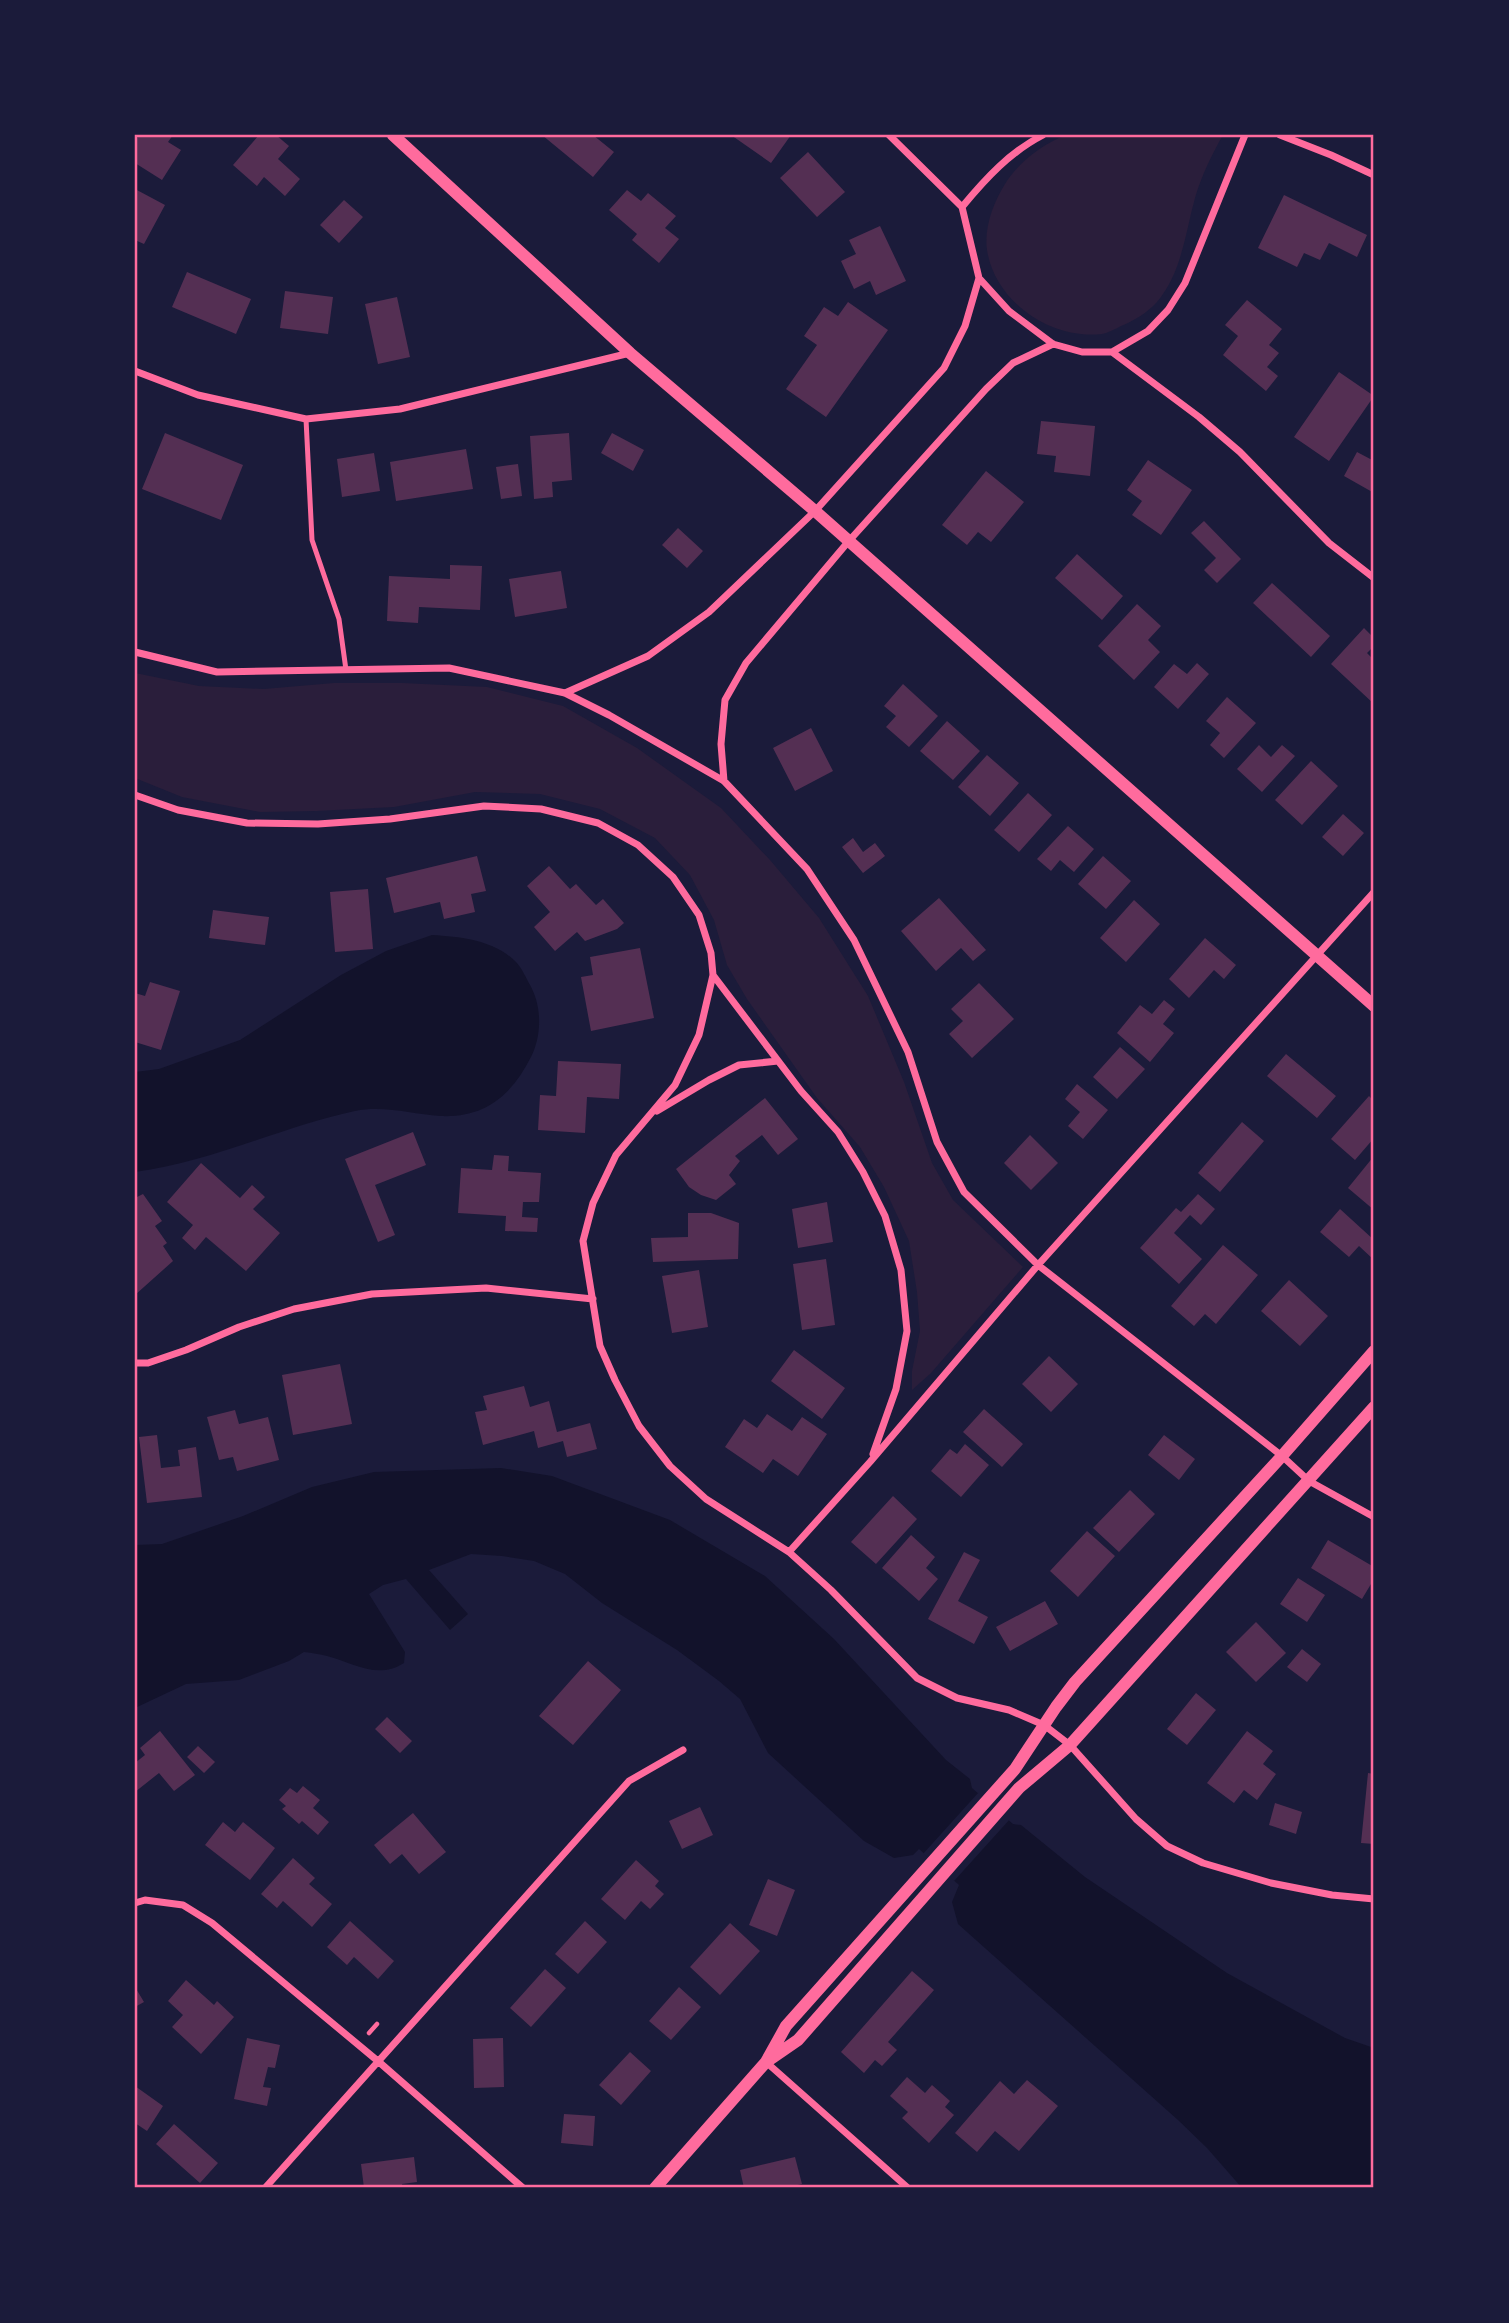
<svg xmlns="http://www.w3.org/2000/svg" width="1509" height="2323" font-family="'IBM Plex Sans',sans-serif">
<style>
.green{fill:#2a1e3b}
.water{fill:#12122b}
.pier{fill:#1b1b3a}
.building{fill:#542f53}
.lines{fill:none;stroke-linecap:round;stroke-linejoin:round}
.path{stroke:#ff6b9d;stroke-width:4.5}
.service{stroke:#ff6b9d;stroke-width:5}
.minor{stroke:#ff6b9d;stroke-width:7}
.tertiary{stroke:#ff6b9d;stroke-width:12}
.neatline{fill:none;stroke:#ff6b9d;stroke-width:2.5}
</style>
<rect width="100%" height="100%" fill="#1b1b3a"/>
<!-- green -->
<path class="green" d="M1066,135H1223C1212,154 1201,177 1195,198C1185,234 1182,272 1157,302C1148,312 1134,321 1121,326C1115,329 1108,333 1102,334C1051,340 995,302 987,250C984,228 993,203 1005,184C1019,162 1041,145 1066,135Z
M135,673L199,686L264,689L334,683H402L487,687L563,706L637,748L721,808L770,860L819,918L868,996L904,1082L932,1163L953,1200L1023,1267L931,1373L912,1390V1371L920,1331L917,1292L909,1241L884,1187L860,1147L817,1098L747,999L727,965L714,920L690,875L655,838L600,809L540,794L475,792L394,807L316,811L260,812L182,797L135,778Z"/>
<!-- water -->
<path class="water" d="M432,935C462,937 494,940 516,962C522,968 526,978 530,985C542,1006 542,1035 531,1057C511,1096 485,1118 440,1116C412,1114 384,1105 355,1111C281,1127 211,1162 135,1172V1072L159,1069L240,1040L341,975L386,951Z
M501,1468L552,1476L670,1520L765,1576L834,1639L946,1760L970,1779L972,1788L1013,1824L1021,1825L1085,1877L1227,1973L1345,2038L1374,2048V2188H1242L1207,2148L1178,2120L958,1924L952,1902L959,1885L919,1849L913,1855L894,1858L864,1841L768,1753L740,1699L719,1681L677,1650L602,1603L565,1574L534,1561L502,1556L471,1554L429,1570L468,1614L450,1630L406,1579L383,1585L369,1594L405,1652L404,1663C377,1680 354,1663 327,1656C320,1654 312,1653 304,1652L289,1661L239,1680L186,1684L135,1708V1545L162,1544L243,1516L312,1487L374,1472Z"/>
<!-- pier -->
<path class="pier" d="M979,1792L1010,1819L954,1881L923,1854Z"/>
<!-- building -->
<path class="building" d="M139,135H173L168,142L181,150L162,180L135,163V142Z
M259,135H276L289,146L278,159L300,179L285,196L264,177L257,186L233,165Z
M542,135H593L614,152L593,177Z
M731,135H791L771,163Z
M808,152L845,192L817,217L780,178Z
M135,189L165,205L144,244L135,240Z
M627,190L641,201L648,193L676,216L665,228L679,239L659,263L632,240L637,234L609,210Z
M1284,195L1367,235L1357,257L1329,243L1320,260L1304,253L1297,267L1258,248Z
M344,200L363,217L339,243L320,225Z
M880,226L906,281L876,295L870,281L854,289L841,261L856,254L849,240Z
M187,272L251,299L236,334L172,307Z
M285,291L333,297L328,334L280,328Z
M397,297L410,357L378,364L365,304Z
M1247,300L1282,329L1269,345L1279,353L1267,367L1278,376L1266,391L1223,355L1238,336L1225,325Z
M848,302L888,330L826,417L786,389L817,345L804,336L824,307L838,316Z
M1339,372L1374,396L1329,461L1294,437Z
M1041,421L1095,426L1090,476L1054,472L1056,456L1037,454Z
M165,433L243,465L221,520L142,489Z
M569,433L572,480L552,482L553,497L534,499L530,436Z
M612,433L644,450L633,471L601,453Z
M466,449L473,489L396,501L390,462Z
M1357,452L1374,461V493L1344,476Z
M374,453L380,491L342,497L337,459Z
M1148,460L1192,490L1161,535L1132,515L1142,501L1127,490Z
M518,464L522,496L501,499L496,467Z
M986,471L1024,502L991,542L978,532L967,545L942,525Z
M1204,521L1241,559L1217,583L1204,570L1216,558L1191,533Z
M678,528L703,551L687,568L662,545Z
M1077,554L1123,596L1102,620L1055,578Z
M450,565L482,566L480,610L419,607L418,623L387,621L389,576L450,579Z
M561,571L567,608L515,617L509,579Z
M1272,583L1330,636L1311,657L1253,603Z
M1137,604L1161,626L1148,640L1160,652L1134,680L1098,646Z
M1364,628L1374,638V646L1367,653L1374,660V704L1331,664Z
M1197,663L1209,674L1178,709L1154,687L1174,664L1187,674Z
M903,684L938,716L909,747L886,727L896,716L884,706Z
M1227,697L1256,723L1224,758L1210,745L1220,733L1206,721Z
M947,721L980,751L953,780L920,751Z
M811,728L833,771L795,791L773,748Z
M1259,745L1271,757L1282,745L1295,756L1262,792L1237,769Z
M987,755L1019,783L990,816L958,787Z
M1311,761L1338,786L1302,825L1275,800Z
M1028,793L1052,815L1019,852L994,830Z
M1343,814L1364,833L1343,856L1322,837Z
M1068,826L1094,849L1074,872L1060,860L1051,871L1037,859Z
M853,838L863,852L875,843L885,856L863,873L842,847Z
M477,856L486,891L471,894L475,912L444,919L440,902L394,913L386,878Z
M1103,856L1131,881L1106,909L1078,884Z
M549,866L570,889L576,884L596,905L603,899L624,923L617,929L585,941L577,932L555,951L534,927L550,912L527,886Z
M368,889L373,949L335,952L330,892Z
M939,898L986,950L973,961L961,948L936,971L901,931Z
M1134,900L1160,924L1126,962L1100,938Z
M213,910L269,917L265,945L209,938Z
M1205,938L1236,965L1224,979L1214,970L1189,998L1169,979Z
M640,948L654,1018L591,1031L581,977L593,975L590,957Z
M150,982L180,991L161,1050L135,1042V993L145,996Z
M979,983L1014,1019L972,1058L949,1034L963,1021L951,1009Z
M1164,1000L1175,1009L1163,1024L1174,1033L1150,1062L1117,1033L1140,1005L1152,1014Z
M1120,1047L1145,1069L1117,1099L1093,1077Z
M1286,1054L1336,1096L1317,1118L1267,1076Z
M558,1061L621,1064L619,1099L587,1097L585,1133L538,1130L540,1095L556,1096Z
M1077,1084L1108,1110L1083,1139L1068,1126L1080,1112L1065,1099Z
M1369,1096L1374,1101V1138L1355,1160L1331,1139Z
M765,1098L798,1139L778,1155L762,1135L735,1156L740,1161L729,1175L736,1184L716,1200L701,1195L689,1187L676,1169Z
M1242,1122L1264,1141L1220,1192L1198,1173Z
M413,1132L426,1165L375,1185L395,1235L378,1242L345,1159Z
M1030,1135L1058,1163L1031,1190L1004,1163Z
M494,1155L509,1156L508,1171L541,1173L539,1202H523L522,1217L538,1218L537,1232L505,1231L506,1216L458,1213L461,1168L492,1170Z
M1374,1156V1210L1348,1188Z
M201,1163L240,1198L252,1185L265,1197L253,1209L280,1233L246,1271L206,1237L195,1250L182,1238L193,1225L167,1202Z
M143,1194L162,1221L155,1226L167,1243L163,1246L173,1261L135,1295V1198Z
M1198,1194L1215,1209L1201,1225L1190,1215L1174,1233L1202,1259L1179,1284L1140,1248L1176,1208L1181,1212Z
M827,1202L833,1242L798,1248L792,1209Z
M1340,1209L1374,1240V1260L1359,1246L1349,1257L1320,1232Z
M688,1213H711L739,1223L738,1259L653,1262L651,1238L688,1237Z
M1223,1245L1258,1275L1216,1324L1205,1314L1194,1326L1171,1306Z
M826,1259L835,1325L802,1330L793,1264Z
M699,1270L708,1327L672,1333L662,1276Z
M1289,1280L1328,1316L1300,1346L1261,1311Z
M794,1350L845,1388L822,1419L771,1381Z
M1049,1356L1078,1384L1051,1412L1022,1384Z
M340,1364L352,1424L293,1435L282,1375Z
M524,1386L530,1407L549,1401L557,1432L590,1423L597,1449L567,1457L563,1441L538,1448L534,1431L483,1445L475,1412L487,1410L483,1396Z
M984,1409L1023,1444L1002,1467L963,1432Z
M235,1410L239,1424L268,1417L279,1460L237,1471L233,1457L219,1460L207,1417Z
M767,1414L792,1431L802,1417L827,1434L798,1476L773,1459L763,1473L725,1447L744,1419L757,1428Z
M157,1435L161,1468L180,1466L178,1450L196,1447L202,1497L147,1503L139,1437Z
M1164,1435L1195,1459L1179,1480L1148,1455Z
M965,1444L989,1465L961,1497L931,1471L950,1449L957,1454Z
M1130,1490L1155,1514L1119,1552L1093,1528Z
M893,1496L917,1519L876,1564L851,1542Z
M1087,1531L1115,1556L1078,1597L1050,1571Z
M911,1535L935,1557L926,1568L938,1579L919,1601L882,1568Z
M1328,1540L1374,1567V1579L1362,1599L1311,1568Z
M964,1552L980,1560L958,1601L988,1617L974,1644L928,1619Z
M1298,1578L1325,1595L1307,1622L1280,1604Z
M1045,1601L1058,1624L1010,1651L996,1627Z
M1256,1622L1286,1653L1256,1682L1226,1652Z
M1302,1649L1321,1664L1307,1682L1287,1667Z
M588,1661L621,1690L573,1745L539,1716Z
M1196,1693L1216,1710L1187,1745L1167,1729Z
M387,1717L412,1741L400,1753L375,1729Z
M160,1731L195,1775L174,1791L159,1773L135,1792V1763L145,1755L140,1748Z
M1247,1731L1273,1751L1263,1764L1276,1774L1257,1800L1244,1790L1234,1803L1207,1783Z
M198,1746L215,1762L204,1773L187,1757Z
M1368,1773L1374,1774V1844L1361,1843Z
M303,1786L320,1800L313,1808L329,1822L318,1835L302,1821L299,1824L282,1809L286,1806L279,1800L290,1788L297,1793Z
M1275,1803L1302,1812L1296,1834L1269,1825Z
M700,1807L713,1835L682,1849L669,1821Z
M413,1813L446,1852L419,1874L402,1854L390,1864L374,1845Z
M223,1822L235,1832L243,1822L275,1848L250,1880L205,1845Z
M293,1858L315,1878L309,1884L332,1904L312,1927L283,1901L277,1908L261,1894Z
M636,1860L659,1881L655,1886L664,1894L650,1909L641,1901L625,1920L601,1899Z
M768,1879L795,1890L777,1936L749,1925Z
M350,1921L394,1961L378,1979L354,1957L347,1965L327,1947Z
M585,1921L607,1942L578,1974L555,1954Z
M730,1923L760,1951L720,1995L690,1967Z
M545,1969L566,1988L531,2027L510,2008Z
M912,1971L934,1990L888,2042L897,2050L882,2066L875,2060L864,2073L841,2052Z
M186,1980L214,2005L217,2001L234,2017L201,2054L172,2027L183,2015L168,2001Z
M135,1987L144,2002L135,2007Z
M679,1987L701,2007L671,2040L649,2021Z
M247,2038L280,2045L275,2068L268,2067L263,2087L271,2088L267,2106L234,2099Z
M503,2038L504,2087L474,2088L473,2039Z
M630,2052L651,2071L621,2105L599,2085Z
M907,2077L925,2093L932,2085L950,2101L945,2107L954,2115L929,2143L902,2118L908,2112L890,2096Z
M1027,2080L1058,2106L1019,2151L995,2131L977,2152L955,2133L1000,2081L1014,2094Z
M135,2086L163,2106L147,2131L135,2123Z
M564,2114L595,2116L593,2146L561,2143Z
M174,2124L218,2163L200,2183L156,2144Z
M414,2157L417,2182L402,2184L403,2188H387V2186L364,2188L361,2164Z
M795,2157L802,2184L785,2188H759L758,2186L744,2188L740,2170Z"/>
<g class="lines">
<!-- path -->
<path class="path" d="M369,2033L377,2024"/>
<!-- service -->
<path class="service" d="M306,419L312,540L339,619L346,670"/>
<!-- minor -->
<path class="minor" d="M889,135L962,207
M1280,135L1331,155L1374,175
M962,207L979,278L1009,311L1053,344L1082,352H1112L1148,331L1168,310L1185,283L1245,135
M962,207C986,178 1010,152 1043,135
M1112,352L1199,417L1240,452L1329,543L1374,578
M135,371L198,395L306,419L400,409L630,353
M135,652L217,672L449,668L565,693L609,715L724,781L807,869L854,940L908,1052L937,1142L964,1192L1038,1265L1282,1456L1309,1481L1374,1517
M565,693L648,656L709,612L815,511L944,368L965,326L979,278
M724,781L721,744L725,700L746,663L848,542L986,389L1013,363L1053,344
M135,795L178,810L247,823L318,824L390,819L484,806L541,809L598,823L638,845L673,877L699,915L711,953L713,975L699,1035L675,1085L616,1155L593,1203L583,1241L600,1346L615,1380L639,1426L670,1466L706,1499L789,1552L831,1590L917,1678L957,1698L1009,1710L1044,1725L1070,1745L1136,1819L1167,1846L1203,1863L1271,1883L1332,1895L1374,1899
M713,975L801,1091L838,1132L863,1172L885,1216L901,1270L907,1331L896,1389L873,1454
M657,1111L709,1080L739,1065L778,1061
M135,1363H148L186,1350L239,1327L294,1309L372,1294L486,1288L593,1299
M789,1552L870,1462L1038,1265L1374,892
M135,1903L145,1900L183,1905L212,1923L379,2062L523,2188
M766,2062L908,2188
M265,2188L629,1781L683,1750"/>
<!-- tertiary -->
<path class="tertiary" d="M393,135L630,353L815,511L1374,1006
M769,2060L798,2040L1019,1788L1070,1745L1374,1407
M655,2188L766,2062L786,2026L1015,1769L1056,1707L1075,1682L1282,1456L1374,1351"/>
</g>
<!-- border -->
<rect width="1509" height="2323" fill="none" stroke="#1b1b3a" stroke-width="273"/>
<rect x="136" y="136" width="1236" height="2050" class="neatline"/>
</svg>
